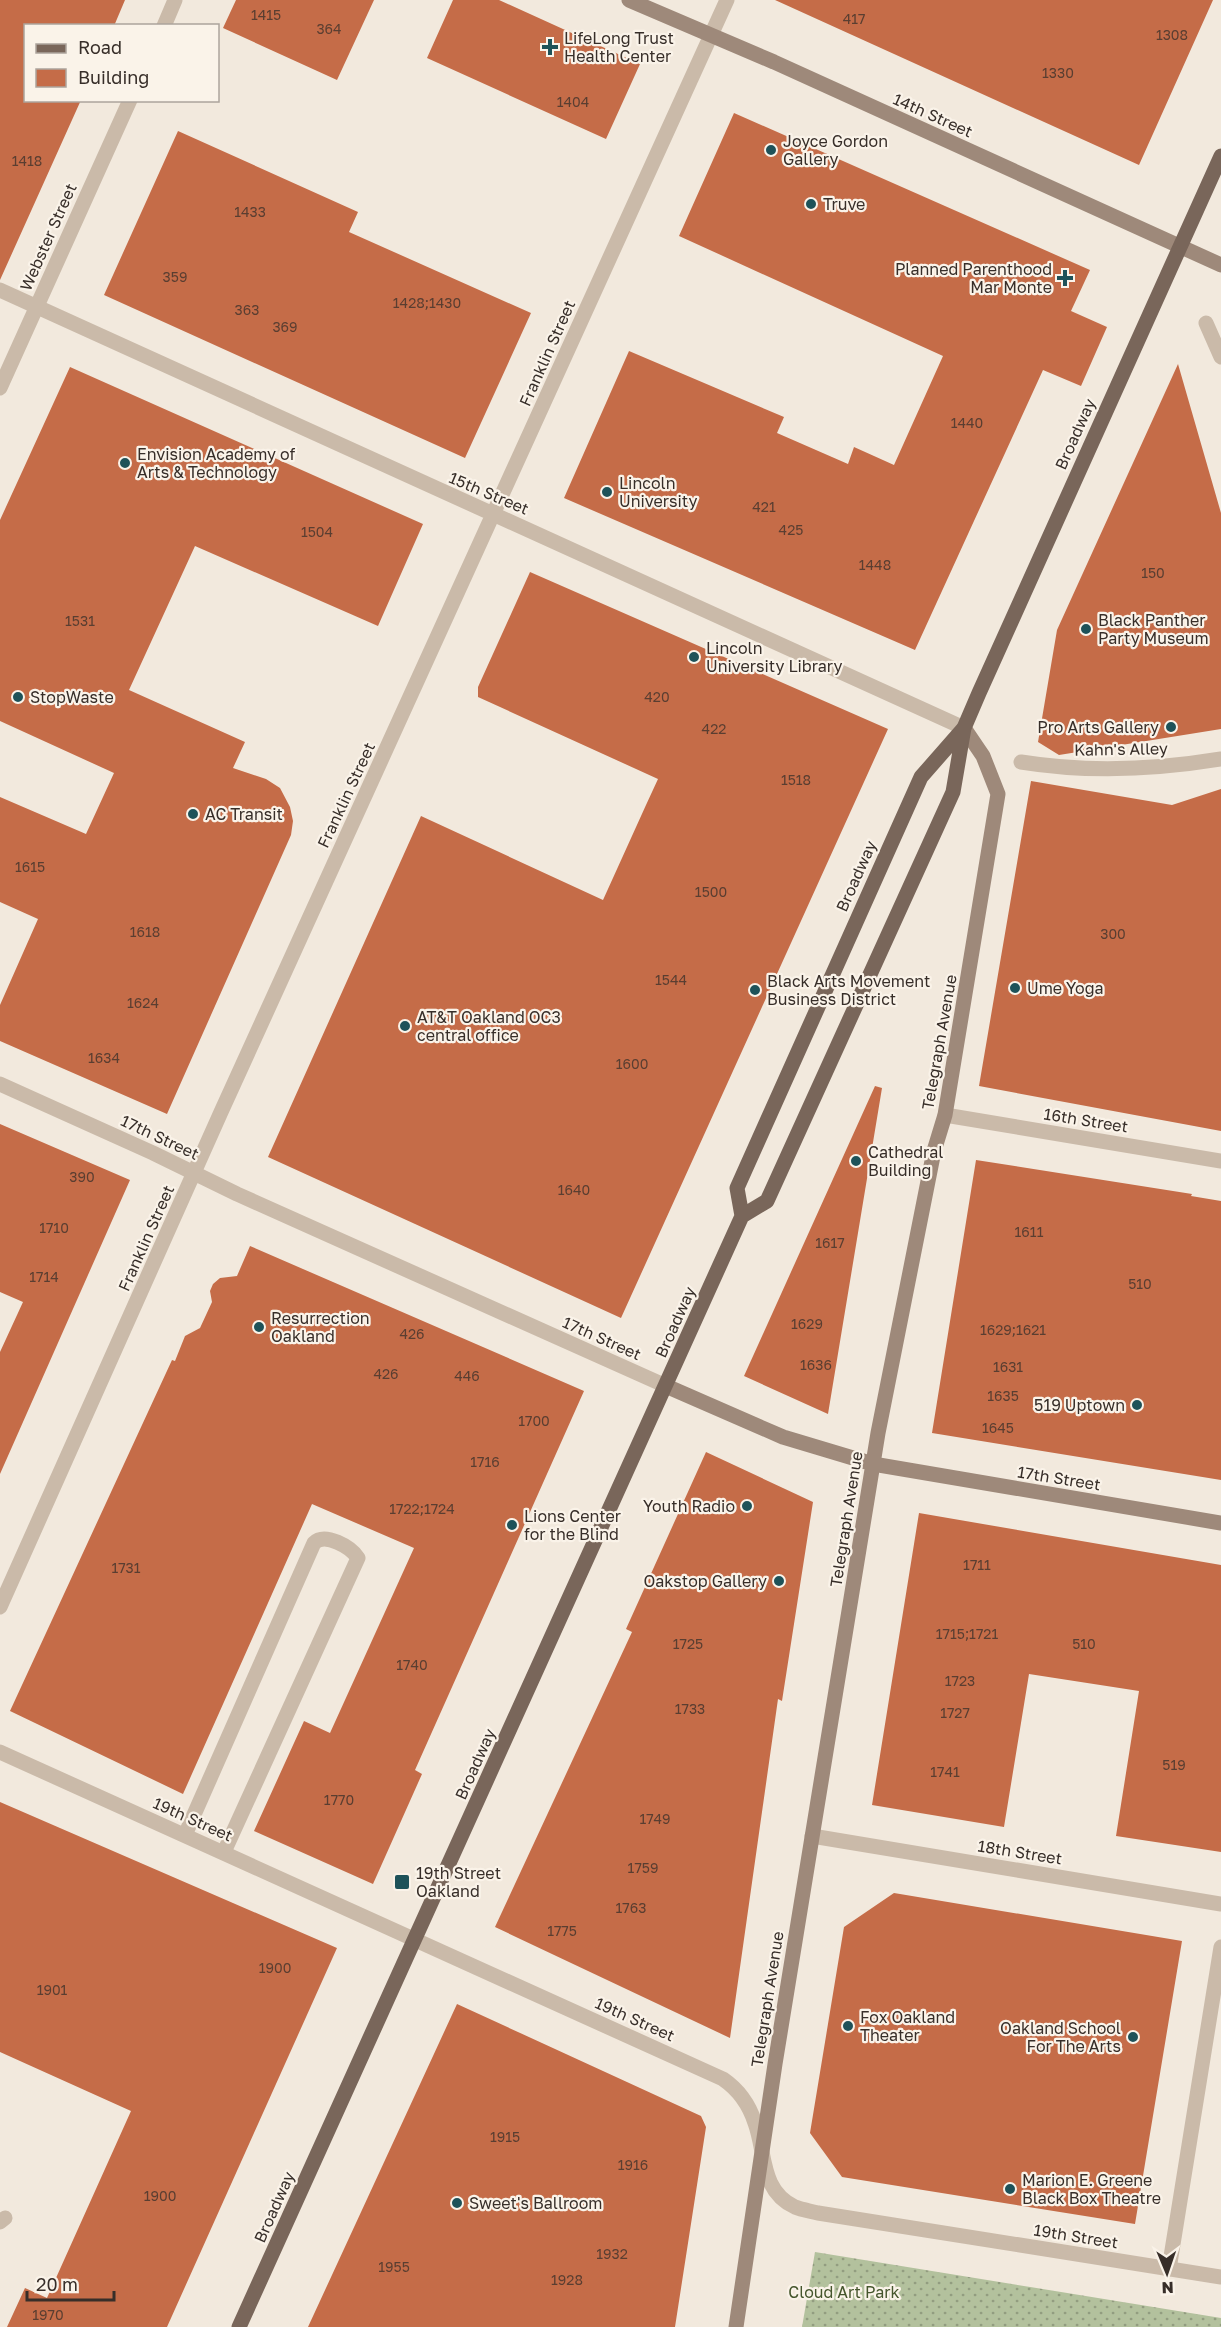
<svg xmlns="http://www.w3.org/2000/svg" width="1221" height="2327" font-family="'Golos Text',sans-serif">
<style>
.grass{fill:url(#grass-dots)}
.building{fill:#c56c48}
.lines{fill:none;stroke-linecap:round;stroke-linejoin:round}
.lane{stroke:#cabaa9;stroke-width:15}
.street{stroke:#cabaa9;stroke-width:15}
.secondary{stroke:#9e897a;stroke-width:15}
.primary{stroke:#79665a;stroke-width:15}
.poi-dot{fill:#1e5259;stroke:#faf3e9;stroke-width:2}
.labels{text-anchor:middle;dominant-baseline:central;stroke-width:4.5;stroke-linejoin:round;paint-order:stroke}
.number-label{font-size:14px;fill:#5a3e31}
.poi-label{font-size:16px;fill:#372e29;stroke:#faf3e9;text-anchor:start}
.street-label{font-size:16px;fill:#372e29;stroke:#faf3e9}
.park-label{font-size:16px;fill:#45562d;stroke:#faf3e9}
</style>
<defs>
<pattern id="grass-dots" width="8" height="8" patternUnits="userSpaceOnUse" patternTransform="scale(1.5)"><rect width="8" height="8" fill="#b3c19d"/><path d="M2 2h.1M6 6h.1" fill="none" stroke="#929d80" stroke-width="1.8" stroke-linecap="round"/></pattern>
</defs>
<rect width="100%" height="100%" fill="#f2e9dd"/>
<!-- grass -->
<path class="grass" d="M815,2252L1221,2318V2327H802Z"/>
<!-- building -->
<path class="building" d="M0,0H125L114,26H26V100H81L0,280Z
M236,0H374L337,80L223,28Z
M453,0H499L640,64L606,139L427,58Z
M775,0H1213L1139,165Z
M734,113L1090,270L1071,311L1107,327L1081,386L1043,370L915,650L564,498L629,351L784,417L777,433L848,464L854,447L894,465L943,356L679,236Z
M178,131L358,212L349,232L531,313L465,458L104,295Z
M1178,364L1221,513V729L1059,755L1038,742L1057,630Z
M70,367L423,524L378,626L195,546L129,690L245,742L233,768L266,779L280,788L290,807L293,821L291,835L167,1114L0,1041V1005L38,919L0,902V797L86,834L114,773L0,721V520Z
M530,572L888,729L621,1318L268,1157L421,816L603,900L646,805L658,779L478,697V687Z
M1031,781L1172,805L1221,789V1131L979,1086Z
M875,1086L882,1088L828,1414L744,1376Z
M0,1124L130,1180L0,1474V1352L23,1302L0,1292Z
M976,1160L1192,1194L1191,1196L1221,1201V1480L932,1433Z
M250,1246L584,1391L415,1770L422,1774L373,1884L254,1831L304,1721L330,1733L414,1548L312,1504L183,1794L10,1711L172,1360L175,1361L185,1336L200,1328L212,1302L210,1291L213,1284L220,1278L237,1276Z
M706,1452L813,1502L782,1701L778,1699L730,2038L495,1927L632,1632L626,1629Z
M919,1513L1221,1565V1852L1116,1836L1139,1691L1029,1674L1004,1827L872,1805Z
M0,1802L337,1948L167,2327H7L25,2288L47,2298L131,2111L0,2052Z
M894,1893L1182,1941L1135,2224L842,2177L810,2133L844,1927Z
M457,2004L701,2116L706,2127L675,2327H308Z"/>
<g class="lines">
<!-- lane -->
<path class="lane" d="M185,1835L314,1543C325,1532 351,1547 358,1558L224,1852
M0,2222L5,2218
M1169,2269L1221,1947"/>
<!-- street -->
<path class="street" d="M164,26L175,0
M0,290L964,728
M1206,323L1221,357
M0,388L130,100
M1021,762C1089,773 1154,770 1221,759
M0,1084L153,1153L237,1194L666,1386
M945,1115L1221,1161
M0,1607L221,1112L727,0
M0,1752L723,2079C739,2090 749,2104 755,2123C766,2153 760,2191 795,2207C802,2210 811,2211 818,2213L1221,2277
M812,1836L1221,1904"/>
<!-- secondary -->
<path class="secondary" d="M629,0L774,62L1221,265
M666,1386L783,1437L873,1464L1221,1523
M736,2327L775,2064L878,1433L934,1151L945,1115L998,794L983,756L964,728"/>
<!-- primary -->
<path class="primary" d="M742,1216L767,1201L953,792L964,728L979,693L1221,156
M239,2327L742,1216L737,1188L921,777L964,728"/>
</g>
<!-- markers -->
<g class="poi-dot">
<path d="M547 38h6v6h6v6h-6v6h-6v-6h-6v-6h6z"/>
<circle cx="771" cy="150" r="6"/>
<circle cx="811" cy="204" r="6"/>
<path d="M1062 269h6v6h6v6h-6v6h-6v-6h-6v-6h6z"/>
<circle cx="125" cy="463" r="6"/>
<circle cx="607" cy="492" r="6"/>
<circle cx="1086" cy="629" r="6"/>
<circle cx="694" cy="657" r="6"/>
<circle cx="18" cy="697" r="6"/>
<circle cx="1171" cy="727" r="6"/>
<circle cx="193" cy="814" r="6"/>
<circle cx="1015" cy="988" r="6"/>
<circle cx="755" cy="990" r="6"/>
<circle cx="405" cy="1026" r="6"/>
<circle cx="856" cy="1161" r="6"/>
<circle cx="259" cy="1327" r="6"/>
<circle cx="1137" cy="1405" r="6"/>
<circle cx="747" cy="1506" r="6"/>
<circle cx="512" cy="1525" r="6"/>
<circle cx="779" cy="1581" r="6"/>
<rect x="394" y="1874" width="16" height="16" rx="3"/>
<circle cx="848" cy="2026" r="6"/>
<circle cx="1133" cy="2037" r="6"/>
<circle cx="1010" cy="2189" r="6"/>
<circle cx="457" cy="2203" r="6"/>
</g>
<g class="labels">
<!-- number labels -->
<g class="number-label">
<text x="266" y="14">1415</text>
<text x="854" y="18">417</text>
<text x="329" y="28">364</text>
<text x="1172" y="34">1308</text>
<text x="1058" y="72">1330</text>
<text x="573" y="101">1404</text>
<text x="27" y="160">1418</text>
<text x="250" y="211">1433</text>
<text x="175" y="276">359</text>
<text x="427" y="302">1428;1430</text>
<text x="247" y="309">363</text>
<text x="285" y="326">369</text>
<text x="967" y="422">1440</text>
<text x="764" y="506">421</text>
<text x="791" y="529">425</text>
<text x="317" y="531">1504</text>
<text x="875" y="564">1448</text>
<text x="1153" y="572">150</text>
<text x="80" y="620">1531</text>
<text x="657" y="696">420</text>
<text x="714" y="728">422</text>
<text x="796" y="779">1518</text>
<text x="30" y="866">1615</text>
<text x="711" y="891">1500</text>
<text x="145" y="931">1618</text>
<text x="1113" y="933">300</text>
<text x="671" y="979">1544</text>
<text x="143" y="1002">1624</text>
<text x="104" y="1057">1634</text>
<text x="632" y="1063">1600</text>
<text x="82" y="1176">390</text>
<text x="574" y="1189">1640</text>
<text x="54" y="1227">1710</text>
<text x="1029" y="1231">1611</text>
<text x="830" y="1242">1617</text>
<text x="44" y="1276">1714</text>
<text x="1140" y="1283">510</text>
<text x="807" y="1323">1629</text>
<text x="1013" y="1329">1629;1621</text>
<text x="412" y="1333">426</text>
<text x="816" y="1364">1636</text>
<text x="1008" y="1366">1631</text>
<text x="386" y="1373">426</text>
<text x="467" y="1375">446</text>
<text x="1003" y="1395">1635</text>
<text x="534" y="1420">1700</text>
<text x="998" y="1427">1645</text>
<text x="485" y="1461">1716</text>
<text x="422" y="1508">1722;1724</text>
<text x="977" y="1564">1711</text>
<text x="126" y="1567">1731</text>
<text x="967" y="1633">1715;1721</text>
<text x="688" y="1643">1725</text>
<text x="1084" y="1643">510</text>
<text x="412" y="1664">1740</text>
<text x="960" y="1680">1723</text>
<text x="690" y="1708">1733</text>
<text x="955" y="1712">1727</text>
<text x="1174" y="1764">519</text>
<text x="945" y="1771">1741</text>
<text x="339" y="1799">1770</text>
<text x="655" y="1818">1749</text>
<text x="643" y="1867">1759</text>
<text x="631" y="1907">1763</text>
<text x="562" y="1930">1775</text>
<text x="275" y="1967">1900</text>
<text x="52" y="1989">1901</text>
<text x="505" y="2136">1915</text>
<text x="633" y="2164">1916</text>
<text x="160" y="2195">1900</text>
<text x="612" y="2253">1932</text>
<text x="394" y="2266">1955</text>
<text x="567" y="2279">1928</text>
<text x="48" y="2314">1970</text>
</g>
<!-- poi labels -->
<g class="poi-label">
<text x="564" y="38">LifeLong Trust<tspan x="564" dy="18">Health Center</tspan></text>
<text x="783" y="141">Joyce Gordon<tspan x="783" dy="18">Gallery</tspan></text>
<text x="823" y="204">Truve</text>
<text x="1052" y="269" text-anchor="end">Planned Parenthood<tspan x="1052" dy="18">Mar Monte</tspan></text>
<text x="137" y="454">Envision Academy of<tspan x="137" dy="18">Arts &amp; Technology</tspan></text>
<text x="619" y="483">Lincoln<tspan x="619" dy="18">University</tspan></text>
<text x="1098" y="620">Black Panther<tspan x="1098" dy="18">Party Museum</tspan></text>
<text x="706" y="648">Lincoln<tspan x="706" dy="18">University Library</tspan></text>
<text x="30" y="697">StopWaste</text>
<text x="1159" y="727" text-anchor="end">Pro Arts Gallery</text>
<text x="205" y="814">AC Transit</text>
<text x="767" y="981">Black Arts Movement<tspan x="767" dy="18">Business District</tspan></text>
<text x="1027" y="988">Ume Yoga</text>
<text x="417" y="1017">AT&amp;T Oakland OC3<tspan x="417" dy="18">central office</tspan></text>
<text x="868" y="1152">Cathedral<tspan x="868" dy="18">Building</tspan></text>
<text x="271" y="1318">Resurrection<tspan x="271" dy="18">Oakland</tspan></text>
<text x="1125" y="1405" text-anchor="end">519 Uptown</text>
<text x="735" y="1506" text-anchor="end">Youth Radio</text>
<text x="524" y="1516">Lions Center<tspan x="524" dy="18">for the Blind</tspan></text>
<text x="767" y="1581" text-anchor="end">Oakstop Gallery</text>
<text x="416" y="1873">19th Street<tspan x="416" dy="18">Oakland</tspan></text>
<text x="860" y="2017">Fox Oakland<tspan x="860" dy="18">Theater</tspan></text>
<text x="1121" y="2028" text-anchor="end">Oakland School<tspan x="1121" dy="18">For The Arts</tspan></text>
<text x="1022" y="2180">Marion E. Greene<tspan x="1022" dy="18">Black Box Theatre</tspan></text>
<text x="469" y="2203">Sweet's Ballroom</text>
</g>
<!-- street labels -->
<g class="street-label">
<text transform="translate(933 115) rotate(24)">14th Street</text>
<text transform="translate(48 237) rotate(-66)">Webster Street</text>
<text transform="translate(547 353) rotate(-66)">Franklin Street</text>
<text transform="translate(1075 434) rotate(-66)">Broadway</text>
<text transform="translate(489 493) rotate(23)">15th Street</text>
<text transform="translate(1121 749) rotate(-1)">Kahn's Alley</text>
<text transform="translate(346 795) rotate(-65)">Franklin Street</text>
<text transform="translate(856 876) rotate(-66)">Broadway</text>
<text transform="translate(939 1042) rotate(-80)">Telegraph Avenue</text>
<text transform="translate(1086 1120) rotate(9)">16th Street</text>
<text transform="translate(160 1137) rotate(25)">17th Street</text>
<text transform="translate(146 1238) rotate(-66)">Franklin Street</text>
<text transform="translate(675 1322) rotate(-66)">Broadway</text>
<text transform="translate(602 1338) rotate(24)">17th Street</text>
<text transform="translate(1059 1478) rotate(9)">17th Street</text>
<text transform="translate(846 1519) rotate(-81)">Telegraph Avenue</text>
<text transform="translate(475 1764) rotate(-66)">Broadway</text>
<text transform="translate(193 1819) rotate(24)">19th Street</text>
<text transform="translate(1020 1852) rotate(9)">18th Street</text>
<text transform="translate(767 1999) rotate(-81)">Telegraph Avenue</text>
<text transform="translate(635 2019) rotate(24)">19th Street</text>
<text transform="translate(274 2207) rotate(-66)">Broadway</text>
<text transform="translate(1076 2236) rotate(9)">19th Street</text>
</g>
<!-- park labels -->
<g class="park-label">
<text x="844" y="2292">Cloud Art Park</text>
</g>
</g>
<!-- legend -->
<rect x="24" y="24" width="195" height="78" fill="#faf3e9" stroke="#aca49c" stroke-width="1.5"/>
<rect x="36" y="44" width="30" height="9" fill="#79665a" stroke="#aca49c" stroke-width="1.5"/>
<text x="78" y="54" font-size="18" fill="#372e29">Road</text>
<rect x="36" y="69" width="30" height="18" fill="#c56c48" stroke="#aca49c" stroke-width="1.5"/>
<text x="78" y="84" font-size="18" fill="#372e29">Building</text>
<!-- north arrow -->
<g transform="translate(1167 2273) rotate(178)" stroke="#faf3e9" stroke-width="4.5" paint-order="stroke">
<path d="M0-4.5L10 22L0 15L-10 22Z" fill="#372e29"/>
<text y="-9" font-size="16" font-weight="bold" text-anchor="middle" fill="#372e29">N</text>
</g>
<!-- scale -->
<path d="M27 2291v9h87v-9" fill="none" stroke="#372e29" stroke-width="3"/>
<text x="36" y="2291" font-size="18" fill="#372e29" stroke="#faf3e9" stroke-width="4.5" paint-order="stroke">20 m</text>
</svg>
